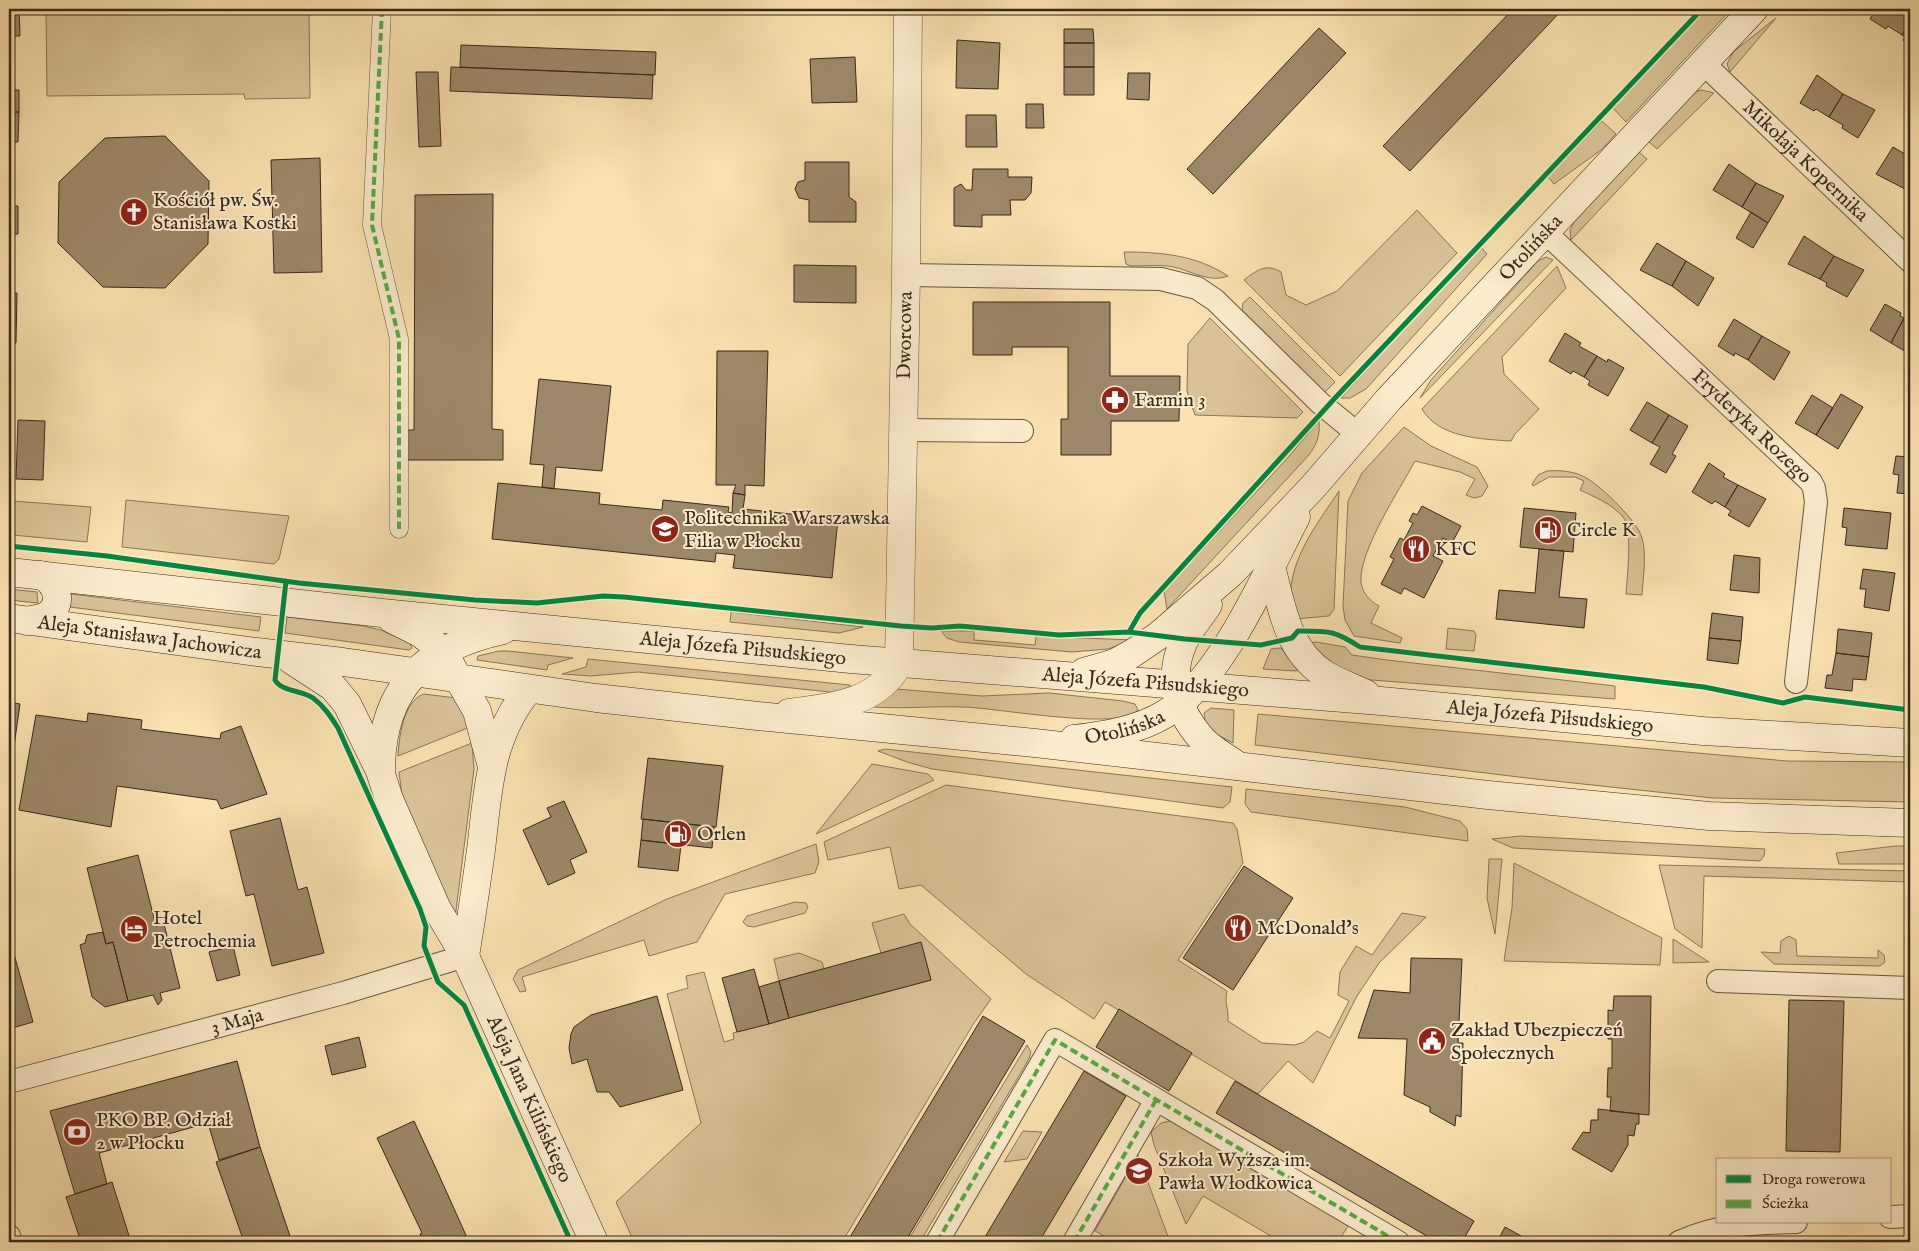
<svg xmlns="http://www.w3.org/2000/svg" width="1919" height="1251" font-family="'IM FELL English',serif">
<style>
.green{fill:#dac298;stroke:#88765a}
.building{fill:#9d8969;stroke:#37291c}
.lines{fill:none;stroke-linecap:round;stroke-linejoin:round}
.pedestrian-casing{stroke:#685741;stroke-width:19}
.minor-casing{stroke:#685741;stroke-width:24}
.tertiary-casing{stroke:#685741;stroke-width:29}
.secondary-casing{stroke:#37291c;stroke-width:29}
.pedestrian{stroke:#fceccc;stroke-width:18}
.minor{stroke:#fceccc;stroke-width:22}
.tertiary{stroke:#fceccc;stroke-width:28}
.secondary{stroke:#fceccc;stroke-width:28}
.quiet{stroke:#55ab43;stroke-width:4;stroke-dasharray:8 4;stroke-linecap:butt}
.cycleway-casing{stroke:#fceccc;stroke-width:8}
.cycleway{stroke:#00873e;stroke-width:5}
.labels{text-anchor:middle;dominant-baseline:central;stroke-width:4;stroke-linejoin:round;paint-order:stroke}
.street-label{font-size:20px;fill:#37291c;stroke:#fceccc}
.poi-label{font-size:20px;fill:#37291c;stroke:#fceccc;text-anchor:start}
</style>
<rect width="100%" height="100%" fill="#fbe1b1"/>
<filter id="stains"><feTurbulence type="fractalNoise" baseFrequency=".004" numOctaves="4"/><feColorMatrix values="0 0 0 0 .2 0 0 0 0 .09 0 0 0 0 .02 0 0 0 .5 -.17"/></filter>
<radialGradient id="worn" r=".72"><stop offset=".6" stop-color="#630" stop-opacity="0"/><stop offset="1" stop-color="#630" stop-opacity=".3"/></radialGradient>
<!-- green -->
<path class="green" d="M46,9H309L310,98L245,99L244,94L47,96Z
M1707,9H1726L1725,16L1626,122L1613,108Z
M1776,18L1730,72L1727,64L1733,52Z
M1701,90L1714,93L1657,149L1648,141L1695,92Z
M1602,121L1616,134L1601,150L1554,184L1548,177Z
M1639,152L1647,159L1571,240L1570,230L1574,222Z
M1417,210L1457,253L1340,376L1244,280C1257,270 1266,263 1281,272L1286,295L1306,305L1337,291Z
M1480,246L1487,254L1366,389L1350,398H1341Z
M1124,252C1161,252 1196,255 1228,276C1207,284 1188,268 1167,266C1155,265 1143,266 1131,266L1126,264Z
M1546,257L1553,260L1420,398L1431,380L1538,261Z
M1557,266L1566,288L1502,357L1504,374L1539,409L1515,434L1511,441C1481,439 1439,438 1422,409Z
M1250,297L1335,382L1325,392L1242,310L1243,303Z
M1210,318L1303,412L1297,418L1195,415L1187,391L1188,344Z
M1319,421C1320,437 1317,444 1308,456L1167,609L1164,591L1284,462Z
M1404,427L1431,446L1477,467L1488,486L1482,496L1474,498L1466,495L1475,479L1460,472L1415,461C1400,489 1358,552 1361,583C1363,594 1370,601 1379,606L1371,623L1402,638L1400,643L1354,636L1345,620L1343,606L1348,501L1362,473Z
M1547,471C1560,470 1576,471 1588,479C1603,488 1638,522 1642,538C1647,556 1643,576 1642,595L1626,594C1627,578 1633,529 1623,517C1612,504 1595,497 1580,490L1584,481L1575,477H1549L1533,486L1532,484L1538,475Z
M1339,491L1334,609L1329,616L1295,619C1278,573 1315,527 1339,491Z
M126,500L289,516L279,559L274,564L122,547Z
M13,501L91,507L87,542L12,535Z
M9,589L37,592L38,603L9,600Z
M71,594L261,617L259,631L70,607Z
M731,612L863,627L839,633L730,622Z
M287,617L364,626L381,630L410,643L412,648L409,650L285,633Z
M1448,628L1474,631L1476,635L1474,651L1446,649Z
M941,631H974V640L1035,645L1036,636L1133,640L1108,649L1072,652L959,642L947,638Z
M1316,642L1345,647L1352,655L1387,660L1615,686V699L1359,679L1345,674L1307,643Z
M1281,648L1298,670L1296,671L1263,669L1271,649Z
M499,651H508L573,658L548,665L547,670L477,660L478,656Z
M588,659L850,685L849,689L843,693L830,692L638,672L591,676L562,674L586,667Z
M896,689L982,696L1049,693L1123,701L1135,704L1138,710C1122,732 993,707 962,707C932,706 904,709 874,707Z
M424,694L456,698L470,727L398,756C399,738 403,701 424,694Z
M1211,708L1234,710L1233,743L1218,735L1206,726L1204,713Z
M1258,714L1787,761L1910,762V802L1713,798L1527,778L1255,745Z
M472,743L474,769L455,918L402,796L399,772Z
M885,749L1232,787L1230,802L1223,808L932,769L907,762L878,751Z
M872,764L928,774L934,780L816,834Z
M946,785L1233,823L1237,829L1243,863L1178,960L1227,991C1224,1002 1229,1010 1228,1021L1262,1043L1295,1045L1304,1042L1317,1031L1330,1038L1349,1001L1338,995L1340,972L1356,946L1372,955L1402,913L1426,917L1379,963L1357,996L1313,1083L1288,1061L1258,1094L1105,1002L1094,1019L1026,974L921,885L899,889L890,847L828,860L824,842Z
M1246,789L1405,807L1460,821L1467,829L1468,841L1251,812L1245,804Z
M1520,836L1765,849L1764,856L1760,861L1513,848L1492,839Z
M816,844L819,862L815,873L725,894L697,942L649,956L644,940L522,977L526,991L520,992L513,979L518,970L667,899Z
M1896,846H1910V864H1839L1836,853Z
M1489,859H1502L1495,934L1487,898Z
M1514,863L1662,938L1660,965L1504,961L1512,908Z
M1659,865L1910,871V882L1704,876L1702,948L1675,929Z
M795,902L806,903L808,907L805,913L754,927L747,926L743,922L747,916Z
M904,914L910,924L991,999L974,1023L842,1242H634L616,1202L701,1123L667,994L688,988L686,976L704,972L724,1042L734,1039L733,1033L931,980L921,943L881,953L872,923Z
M1789,936L1796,940L1797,956L1878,958V950L1884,955L1885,962L1880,966L1774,964L1761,952L1780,953L1781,941Z
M1673,939L1709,962L1673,963Z
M799,953L822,962L824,969L779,981L774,959Z
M1027,1045L1031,1052L1029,1059L920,1242H907Z
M1170,1121L1178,1123L1350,1223L1338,1242H1281L1203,1196L1186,1224L1154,1145L1151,1132L1161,1123Z
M1023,1131L1042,1132L1027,1159L1004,1162Z
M1138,1155L1170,1242H1101L1104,1236L1095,1231Z"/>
<!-- building -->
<path class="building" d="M9,9H19L20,36H9Z
M801,9H839V13L802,12Z
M1513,9H1563L1410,171L1383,146Z
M1876,9L1910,10V21L1902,35L1888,26L1886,29L1870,19Z
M1910,21V45L1903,40L1905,37L1902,35Z
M1319,28L1346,53L1213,194L1187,169Z
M1064,29H1093L1094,43H1064Z
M957,40L1000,43L998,89L956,88Z
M1064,43H1094V67H1064Z
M461,45L656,52L655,75L460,67Z
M855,57L857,102L812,103L810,59Z
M451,67L653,75L652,99L450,91Z
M1064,67H1094V95H1064Z
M416,72H438L441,146L419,147Z
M1128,73H1150L1149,100L1127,99Z
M1817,75L1843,94L1829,117L1816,109L1814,111L1800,103Z
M9,90H19V112H9Z
M1843,94L1875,110L1858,138L1842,128L1843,125L1829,117Z
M1026,104H1043L1044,128H1026Z
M9,112H19L18,142H9Z
M966,115H996L997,147H966Z
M165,136L209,181L208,244L165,288L103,287L58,243L59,182L105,138Z
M1893,147L1910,157V185L1907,190L1876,174Z
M320,158L322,272L274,273L271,160Z
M805,162H849V197L856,202V222H809V200L799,198L795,189L798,182L805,180Z
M1729,164L1756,183L1742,207L1713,190Z
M973,169H1008V177H1032L1031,193L1025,200H1010L1011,215H982V227L954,226V188L961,184L966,190H972Z
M1756,183L1784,196L1768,223L1742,207Z
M493,194L492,429L503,430V460H406V430H414L415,195Z
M9,206H18V234H9Z
M1751,212L1768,223L1753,248L1736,238Z
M1804,236L1834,256L1820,279L1788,264Z
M1657,243L1686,261L1672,286L1640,270Z
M1834,256L1864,270L1847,297L1826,286L1827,283L1820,279Z
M1686,261L1714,278L1698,306L1672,286Z
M794,265L856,266V303L794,302Z
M9,293H17L16,343H9Z
M973,302H1110V376H1180L1179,421H1111V455H1061V419H1068V347H1012V355H973Z
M1885,304L1901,313L1900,316L1904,318L1891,343L1870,330Z
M1904,318L1908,321L1910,319V354L1891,343Z
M1734,319L1762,336L1748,360L1735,353L1734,356L1718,346Z
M1565,333L1581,343L1579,346L1597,356L1584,377L1573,371L1571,374L1549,361Z
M1762,336L1790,352L1774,380L1748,360Z
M717,351H768L764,486L745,485V495L733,493L736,485H716Z
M1597,356L1607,362L1608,359L1624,368L1608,396L1588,385L1590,381L1584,377Z
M539,379L611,386L602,471L556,467L554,489L542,487L544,465L530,464Z
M1841,394L1863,407L1838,449L1816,435Z
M1812,395L1833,408L1816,435L1795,423Z
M1647,402L1669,415L1652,443L1630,430Z
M1669,415L1688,426L1672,454L1676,456L1666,473L1650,464L1660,447L1652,443Z
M18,420L45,421L43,480L16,479Z
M1896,456L1910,457V494L1897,493L1899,475L1893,474Z
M1709,463L1725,474L1723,477L1738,485L1725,507L1715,501L1712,504L1692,492Z
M498,483L600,493L599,504L662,510L663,500L729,507L728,512L732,513L733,493L745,495L743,509L838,519L832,578L733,568L735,555L716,553L715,562L492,539Z
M1738,485L1766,499L1749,527L1728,515L1731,511L1725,507Z
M1422,506L1461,526L1452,543L1443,538L1433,556L1443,561L1424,598L1404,588L1401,594L1381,584L1394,559L1390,557L1400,538L1404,540L1413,523L1409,521L1413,513L1417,515Z
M1524,508L1576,513L1573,552L1520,547Z
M1844,508L1891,513L1887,549L1845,545L1847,528L1842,527Z
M1539,549L1564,551L1559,597L1587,599L1584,628L1496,619L1499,590L1535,593Z
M1734,555L1760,558L1759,593L1730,590Z
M1863,569L1895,573L1889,611L1864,607L1866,589H1860Z
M1712,613L1743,617L1741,641L1709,638Z
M1838,629L1872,633L1869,657L1836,653Z
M1709,638L1741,641L1738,664L1707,660Z
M1836,653L1869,657L1866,680L1853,679L1852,691L1825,688L1827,675H1832Z
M9,702L20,704L14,746H9Z
M88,713L142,720L141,729L220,739L221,733L241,726L267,794L221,809L217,800L117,786L111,827L19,810L36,715L87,722Z
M648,758L723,766L716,827L641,819Z
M564,801L587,852L570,860L575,873L548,885L523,830L551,817L547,808Z
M280,818L298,890L307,887L324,953L272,966L254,894L246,896L230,831Z
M643,819L714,827L712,848L641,840Z
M641,840L681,845L678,871L638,867Z
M138,855L156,926L164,924L180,988L160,993L162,1000L158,1005L153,995L128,1001L113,942L106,944L87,868Z
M1244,866L1293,898L1233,990L1183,958Z
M103,932L106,944L113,942L128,1001L105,1007L92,997L80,945L85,943L87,935Z
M9,936L33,1022L9,1029Z
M921,942L931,980L789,1018L779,981Z
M233,946L240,975L217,981L209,952Z
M1411,958L1462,959L1458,1043H1463L1461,1117L1456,1115L1455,1126L1430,1112V1107L1404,1095L1407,1039L1358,1038L1374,990L1410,993Z
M754,969L769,1024L737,1032L722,978Z
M779,981L789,1018L769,1024L759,987Z
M657,996L683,1090L620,1107L609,1092H597L587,1059L572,1064L569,1048L571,1034L574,1027L591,1015Z
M1614,996H1651L1649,1115L1610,1111L1611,1097H1607L1608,1068H1612V1039H1608V1010L1613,1011Z
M1789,1000L1844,1001L1840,1152L1786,1151Z
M1119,1009L1192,1053L1169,1091L1096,1047Z
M983,1016L1025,1041L905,1242H847Z
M359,1037L366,1067L332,1075L325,1046Z
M237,1061L260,1147L219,1160L208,1123L99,1153L107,1184L75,1194L50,1111Z
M1084,1071L1126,1096L1039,1242H982Z
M1235,1081L1474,1221L1462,1242H1437L1216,1113Z
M1598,1109L1639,1114V1124H1636L1634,1136L1628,1135V1145L1612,1172L1572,1149L1583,1132L1590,1133L1591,1120H1598Z
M414,1121L438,1173L469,1242H424L420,1234L422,1233L377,1138Z
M260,1147L292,1242H244L216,1162Z
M112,1182L131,1242H81L66,1197Z
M1505,1227L1532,1242H1497Z"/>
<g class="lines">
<defs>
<path id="pedestrian" d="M382,9L372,225L399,339V529"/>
<g id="minor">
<path id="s1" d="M1703,63L1910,261"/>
<path id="s2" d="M1545,232L1811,482L1814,488L1816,502L1796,682"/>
<path d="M906,275L1161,279L1197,288L1215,300L1320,403L1358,434"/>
<path d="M903,430L1022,431"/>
<path d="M1718,981L1910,988"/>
<path id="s3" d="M9,1082L343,993L465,956"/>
<path d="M1890,1217L1910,1216"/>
<path d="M9,1236L11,1242"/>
<path d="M937,1242L1055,1040L1398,1242"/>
<path d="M1074,1242L1156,1100"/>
<path d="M1679,1242C1720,1224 1751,1223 1796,1222"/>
</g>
<g id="tertiary">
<path id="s4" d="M789,713C829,708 878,704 899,663L906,275L908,9"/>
</g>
<g id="secondary">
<path d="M1271,566C1281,605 1287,650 1324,674C1337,682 1352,687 1366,694"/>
<path id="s5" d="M9,572L382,613L851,659L1381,701L1703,731L1910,743"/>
<path d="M1208,605C1200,617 1190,628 1184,641C1168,675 1176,710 1201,738C1210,749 1226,757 1238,766"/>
<path id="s6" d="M9,618L249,651L343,662L596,698L758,716L1035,743L1488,795L1709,816L1910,823"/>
<path d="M392,619L420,633L442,650L477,711L491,763"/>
<path d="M27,621C33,619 40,619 46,616C65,605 57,583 41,575"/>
<path id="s7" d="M290,659L333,687L347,704L380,771L389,799L437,909L465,956L594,1242"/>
<path id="s8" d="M1084,672L1115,663L1133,653L1158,636L1230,574L1312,488L1389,399L1754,9"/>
<path id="s9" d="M1074,739C1105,735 1137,731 1165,714C1221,680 1265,576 1296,517"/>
<path d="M381,769C382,687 425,647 503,630"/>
<path d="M465,956C471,921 476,886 481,850C488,791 489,737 529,689"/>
</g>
</defs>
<!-- pedestrian casing -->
<use href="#pedestrian" class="pedestrian-casing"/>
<!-- minor casing -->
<use href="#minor" class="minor-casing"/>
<!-- tertiary casing -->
<use href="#tertiary" class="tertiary-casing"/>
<!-- secondary casing -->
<use href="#secondary" class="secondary-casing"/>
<!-- pedestrian -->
<use href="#pedestrian" class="pedestrian"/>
<!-- minor -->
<use href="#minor" class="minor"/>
<!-- tertiary -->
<use href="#tertiary" class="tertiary"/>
<!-- secondary -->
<use href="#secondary" class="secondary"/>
<!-- quiet -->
<path class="quiet" d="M382,9L372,225L399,339V529
M9,1236L11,1242
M937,1242L1055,1040L1398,1242
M1074,1242L1156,1100"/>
<defs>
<path id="cycleway" d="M9,546L107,556L299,583L475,600L537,603L603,596L624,597L901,626L932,628L960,626L1059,635L1129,632L1185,639L1261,645L1292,638L1298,631C1329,631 1334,630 1360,647L1704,687L1783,703L1805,697L1910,710
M286,581L275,680C282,692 302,690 313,698C324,706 331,717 338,728L420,909L426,927L424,946L438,982L464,1005L571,1242
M1129,632L1140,613L1335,398L1702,9"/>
</defs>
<!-- cycleway casing -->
<use href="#cycleway" class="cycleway-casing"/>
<!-- cycleway -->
<use href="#cycleway" class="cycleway"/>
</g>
<!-- icons -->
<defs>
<symbol id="church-disc" viewBox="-11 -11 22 22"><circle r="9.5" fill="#8f2418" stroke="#fceccc"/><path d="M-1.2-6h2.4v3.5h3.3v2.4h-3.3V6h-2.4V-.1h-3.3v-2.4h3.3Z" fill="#fff"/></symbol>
<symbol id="pharmacy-disc" viewBox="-11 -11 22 22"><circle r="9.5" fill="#8f2418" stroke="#fceccc"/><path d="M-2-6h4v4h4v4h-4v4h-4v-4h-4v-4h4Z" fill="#fff"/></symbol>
<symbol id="university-disc" viewBox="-11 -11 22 22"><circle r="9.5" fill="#8f2418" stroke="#fceccc"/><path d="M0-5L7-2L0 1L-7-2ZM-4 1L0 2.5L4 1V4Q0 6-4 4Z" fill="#fff"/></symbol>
<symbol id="fuel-disc" viewBox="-11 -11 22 22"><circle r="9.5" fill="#8f2418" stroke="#fceccc"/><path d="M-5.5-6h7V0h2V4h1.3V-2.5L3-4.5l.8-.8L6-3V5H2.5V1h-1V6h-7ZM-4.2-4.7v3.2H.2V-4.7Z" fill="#fff"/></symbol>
<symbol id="restaurant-disc" viewBox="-11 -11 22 22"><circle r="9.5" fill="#8f2418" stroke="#fceccc"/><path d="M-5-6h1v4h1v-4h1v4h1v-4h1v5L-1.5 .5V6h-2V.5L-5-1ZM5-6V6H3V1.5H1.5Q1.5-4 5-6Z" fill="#fff"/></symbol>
<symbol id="hotel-disc" viewBox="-11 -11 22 22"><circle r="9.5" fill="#8f2418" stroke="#fceccc"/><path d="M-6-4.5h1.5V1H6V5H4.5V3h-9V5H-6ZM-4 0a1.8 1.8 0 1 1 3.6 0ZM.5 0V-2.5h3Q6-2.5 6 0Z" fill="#fff"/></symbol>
<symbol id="civic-disc" viewBox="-11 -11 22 22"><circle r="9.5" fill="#8f2418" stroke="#fceccc"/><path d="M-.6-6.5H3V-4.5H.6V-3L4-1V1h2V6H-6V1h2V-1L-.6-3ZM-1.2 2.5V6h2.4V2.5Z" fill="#fff"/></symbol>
<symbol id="bank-disc" viewBox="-11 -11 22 22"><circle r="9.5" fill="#8f2418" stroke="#fceccc"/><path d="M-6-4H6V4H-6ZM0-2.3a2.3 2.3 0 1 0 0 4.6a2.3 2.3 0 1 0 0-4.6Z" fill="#fff"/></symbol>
</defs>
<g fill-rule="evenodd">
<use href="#church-disc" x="118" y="196" width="32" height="32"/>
<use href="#pharmacy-disc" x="1099" y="384" width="32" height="32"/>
<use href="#university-disc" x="649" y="513" width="32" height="32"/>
<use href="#fuel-disc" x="1532" y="514" width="32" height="32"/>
<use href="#restaurant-disc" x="1400" y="533" width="32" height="32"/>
<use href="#fuel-disc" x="662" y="818" width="32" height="32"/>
<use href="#restaurant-disc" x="1222" y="912" width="32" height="32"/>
<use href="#hotel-disc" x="118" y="913" width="32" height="32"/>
<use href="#civic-disc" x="1416" y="1025" width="32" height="32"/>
<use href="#bank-disc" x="61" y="1116" width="32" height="32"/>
<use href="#university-disc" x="1123" y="1155" width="32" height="32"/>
</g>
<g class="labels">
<!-- street labels -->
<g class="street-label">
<text stroke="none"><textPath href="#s1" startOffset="142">Mikołaja Kopernika</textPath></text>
<text stroke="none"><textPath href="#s8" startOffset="622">Otolińska</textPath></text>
<text stroke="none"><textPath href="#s4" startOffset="454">Dworcowa</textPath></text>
<text stroke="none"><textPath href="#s2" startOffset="284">Fryderyka Rozego</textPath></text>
<text stroke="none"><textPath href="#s6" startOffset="142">Aleja Stanisława Jachowicza</textPath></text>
<text stroke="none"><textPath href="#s5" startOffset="738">Aleja Józefa Piłsudskiego</textPath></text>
<text stroke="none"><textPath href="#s5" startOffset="1142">Aleja Józefa Piłsudskiego</textPath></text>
<text stroke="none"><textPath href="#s5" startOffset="1548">Aleja Józefa Piłsudskiego</textPath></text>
<text stroke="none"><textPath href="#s9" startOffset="52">Otolińska</textPath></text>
<text stroke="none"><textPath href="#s3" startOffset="236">3 Maja</textPath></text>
<text stroke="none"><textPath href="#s7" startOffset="509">Aleja Jana Kilińskiego</textPath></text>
</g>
<!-- poi labels -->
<g class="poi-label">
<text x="153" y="200">Kościół pw. Św.<tspan x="153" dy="23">Stanisława Kostki</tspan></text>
<text x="1134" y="400">Farmin 3</text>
<text x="684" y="518">Politechnika Warszawska<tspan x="684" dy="23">Filia w Płocku</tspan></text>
<text x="1567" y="530">Circle K</text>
<text x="1435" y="549">KFC</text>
<text x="697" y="834">Orlen</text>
<text x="153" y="918">Hotel<tspan x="153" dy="23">Petrochemia</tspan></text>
<text x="1257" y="928">McDonald's</text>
<text x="1451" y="1030">Zakład Ubezpieczeń<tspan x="1451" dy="23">Społecznych</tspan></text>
<text x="96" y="1120">PKO BP. Odział<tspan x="96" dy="23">2 w Płocku</tspan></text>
<text x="1158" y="1160">Szkoła Wyższa im.<tspan x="1158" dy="23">Pawła Włodkowica</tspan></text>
</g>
</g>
<!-- margin -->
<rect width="1919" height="1251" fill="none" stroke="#fbe1b1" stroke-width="30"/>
<rect x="10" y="10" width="1899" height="1231" fill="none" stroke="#37291c" stroke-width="2.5"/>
<rect x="15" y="15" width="1889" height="1221" fill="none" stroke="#37291c"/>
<!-- legend -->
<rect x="1716" y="1158" width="175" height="65" fill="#fceccc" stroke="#ad9e86"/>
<rect x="1726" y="1175" width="25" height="8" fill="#00873e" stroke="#ad9e86"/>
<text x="1762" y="1184" font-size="15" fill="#37291c">Droga rowerowa</text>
<rect x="1726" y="1200" width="25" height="8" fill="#55ab43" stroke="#ad9e86"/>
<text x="1762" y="1208" font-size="15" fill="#37291c">Ścieżka</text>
<rect width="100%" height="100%" filter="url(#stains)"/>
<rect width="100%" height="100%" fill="url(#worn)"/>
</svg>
